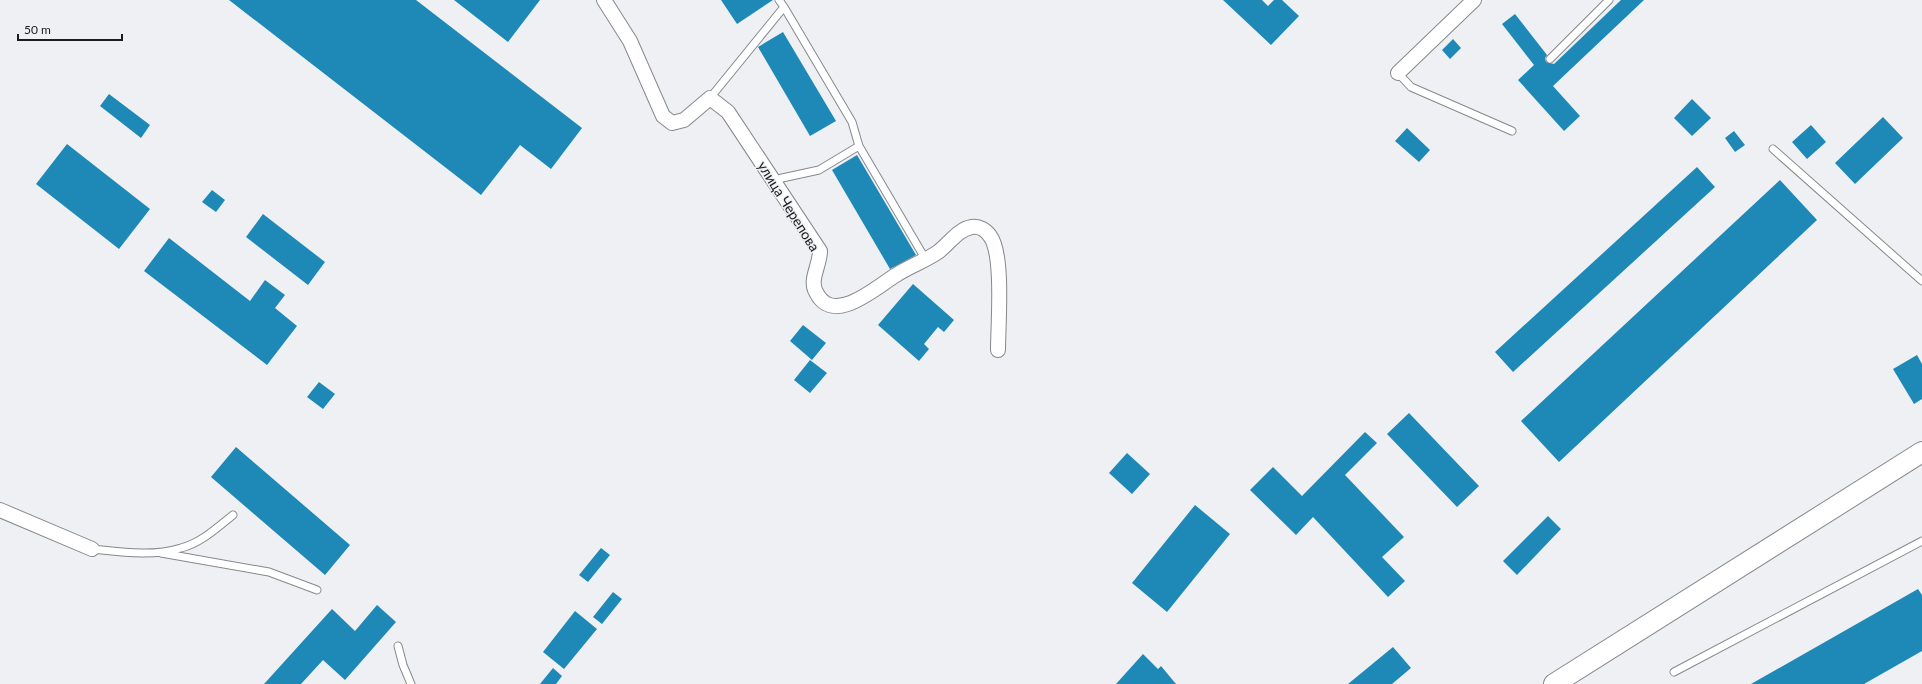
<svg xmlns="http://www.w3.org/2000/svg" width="1922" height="684" font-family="Lato,sans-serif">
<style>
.building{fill:#1e89b7}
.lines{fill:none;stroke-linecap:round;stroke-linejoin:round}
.lane-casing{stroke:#86888b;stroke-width:9}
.street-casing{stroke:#86888b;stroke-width:16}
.secondary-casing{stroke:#86888b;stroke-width:22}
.lane{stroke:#fff;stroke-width:7}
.street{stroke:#fff;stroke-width:14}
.secondary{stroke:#fff;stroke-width:20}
.labels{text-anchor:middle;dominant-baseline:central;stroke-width:3;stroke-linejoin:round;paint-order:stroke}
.street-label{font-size:14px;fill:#1b1c1d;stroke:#eef0f3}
</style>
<rect width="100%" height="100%" fill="#eef0f3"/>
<!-- building -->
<path class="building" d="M229,0H416L582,128L551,169L520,145L481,195Z
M454,0H540L508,42Z
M721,0H773L737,24Z
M1223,0H1262L1268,6L1274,0H1282L1299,16L1271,45Z
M1621,0H1644L1553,86L1580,116L1564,131L1518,80L1534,65L1502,24L1515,14L1547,55L1545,58L1546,62L1554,64Z
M783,32L836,121L810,136L758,47Z
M1453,39L1461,48L1450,59L1442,50Z
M109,94L150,125L141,138L100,106Z
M1692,99L1711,118L1692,136L1674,118Z
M1883,117L1903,138L1855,184L1835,163Z
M1811,125L1826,142L1807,159L1792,142Z
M1407,128L1430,150L1419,162L1395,141Z
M1734,131L1745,145L1735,152L1725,138Z
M67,144L150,209L119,249L36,184Z
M857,155L916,255L890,269L832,170Z
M1697,167L1715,187L1513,372L1495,352Z
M1780,180L1817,220L1559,462L1521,421Z
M212,190L225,200L216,212L202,202Z
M263,214L325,262L308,285L246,237Z
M169,238L250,301L265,280L285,295L275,308L297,326L267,365L144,271Z
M913,284L954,320L944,332L938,327L924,344L929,349L919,361L878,325Z
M803,325L826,343L812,360L790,341Z
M1917,355L1922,364V399L1914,404L1893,369Z
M810,360L827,373L810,393L794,380Z
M319,382L335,394L323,409L307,397Z
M1409,413L1479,486L1457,507L1387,434Z
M1365,432L1377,443L1345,475L1404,537L1382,557L1405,581L1388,597L1313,517L1296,535L1250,490L1273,467L1302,496Z
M236,447L350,545L325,575L211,477Z
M1127,453L1150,474L1132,494L1109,473Z
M1195,505L1230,534L1167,612L1132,583Z
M1548,516L1561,529L1517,575L1503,561Z
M601,548L610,555L588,582L579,575Z
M1918,589L1922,595V651L1864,684H1751Z
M613,592L622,599L602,624L593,617Z
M377,605L396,622L345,680L323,660L301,684H264L332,609L355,631Z
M575,611L597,629L564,669L543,652Z
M1393,647L1411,668L1392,684H1348Z
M1143,654L1158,669L1161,666L1176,684H1116Z
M553,668L562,676L556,684H540Z"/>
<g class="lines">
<defs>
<path id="lane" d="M784,7L852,122L859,146
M1550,59L1609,0
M1398,73L1411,87L1512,131
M710,98L784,7L779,0
M1773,149L1922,281
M773,180L819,170L859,146L926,260
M92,549C121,552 152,557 181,548C201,543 218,527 233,515
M161,553L269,572L317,590
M398,646L403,665L411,684
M1674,672L1922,541"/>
<path id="street" d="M604,0L630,41L663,116L672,123L684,120L710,98L728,112L820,251C820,265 809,280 816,292C833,327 876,287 896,275C910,266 925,261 938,252C949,244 958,229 972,227C979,226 986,230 990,236C1004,254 998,325 998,350
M1398,73L1474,0
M0,510L92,549"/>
<path id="secondary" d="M1554,684L1922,452"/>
</defs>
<!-- lane casing -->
<use href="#lane" class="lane-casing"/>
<!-- street casing -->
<use href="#street" class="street-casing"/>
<!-- secondary casing -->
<use href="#secondary" class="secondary-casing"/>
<!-- lane -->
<use href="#lane" class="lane"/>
<!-- street -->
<use href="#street" class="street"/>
<!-- secondary -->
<use href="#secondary" class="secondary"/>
</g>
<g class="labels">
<!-- street labels -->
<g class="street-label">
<text transform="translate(789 206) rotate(58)">улица Черепова</text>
</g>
</g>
<!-- scale -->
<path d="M18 34v6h104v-6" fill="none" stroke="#1b1c1d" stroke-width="2"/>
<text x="24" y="34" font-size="12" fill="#1b1c1d" stroke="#eef0f3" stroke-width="3" paint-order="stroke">50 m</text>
</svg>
